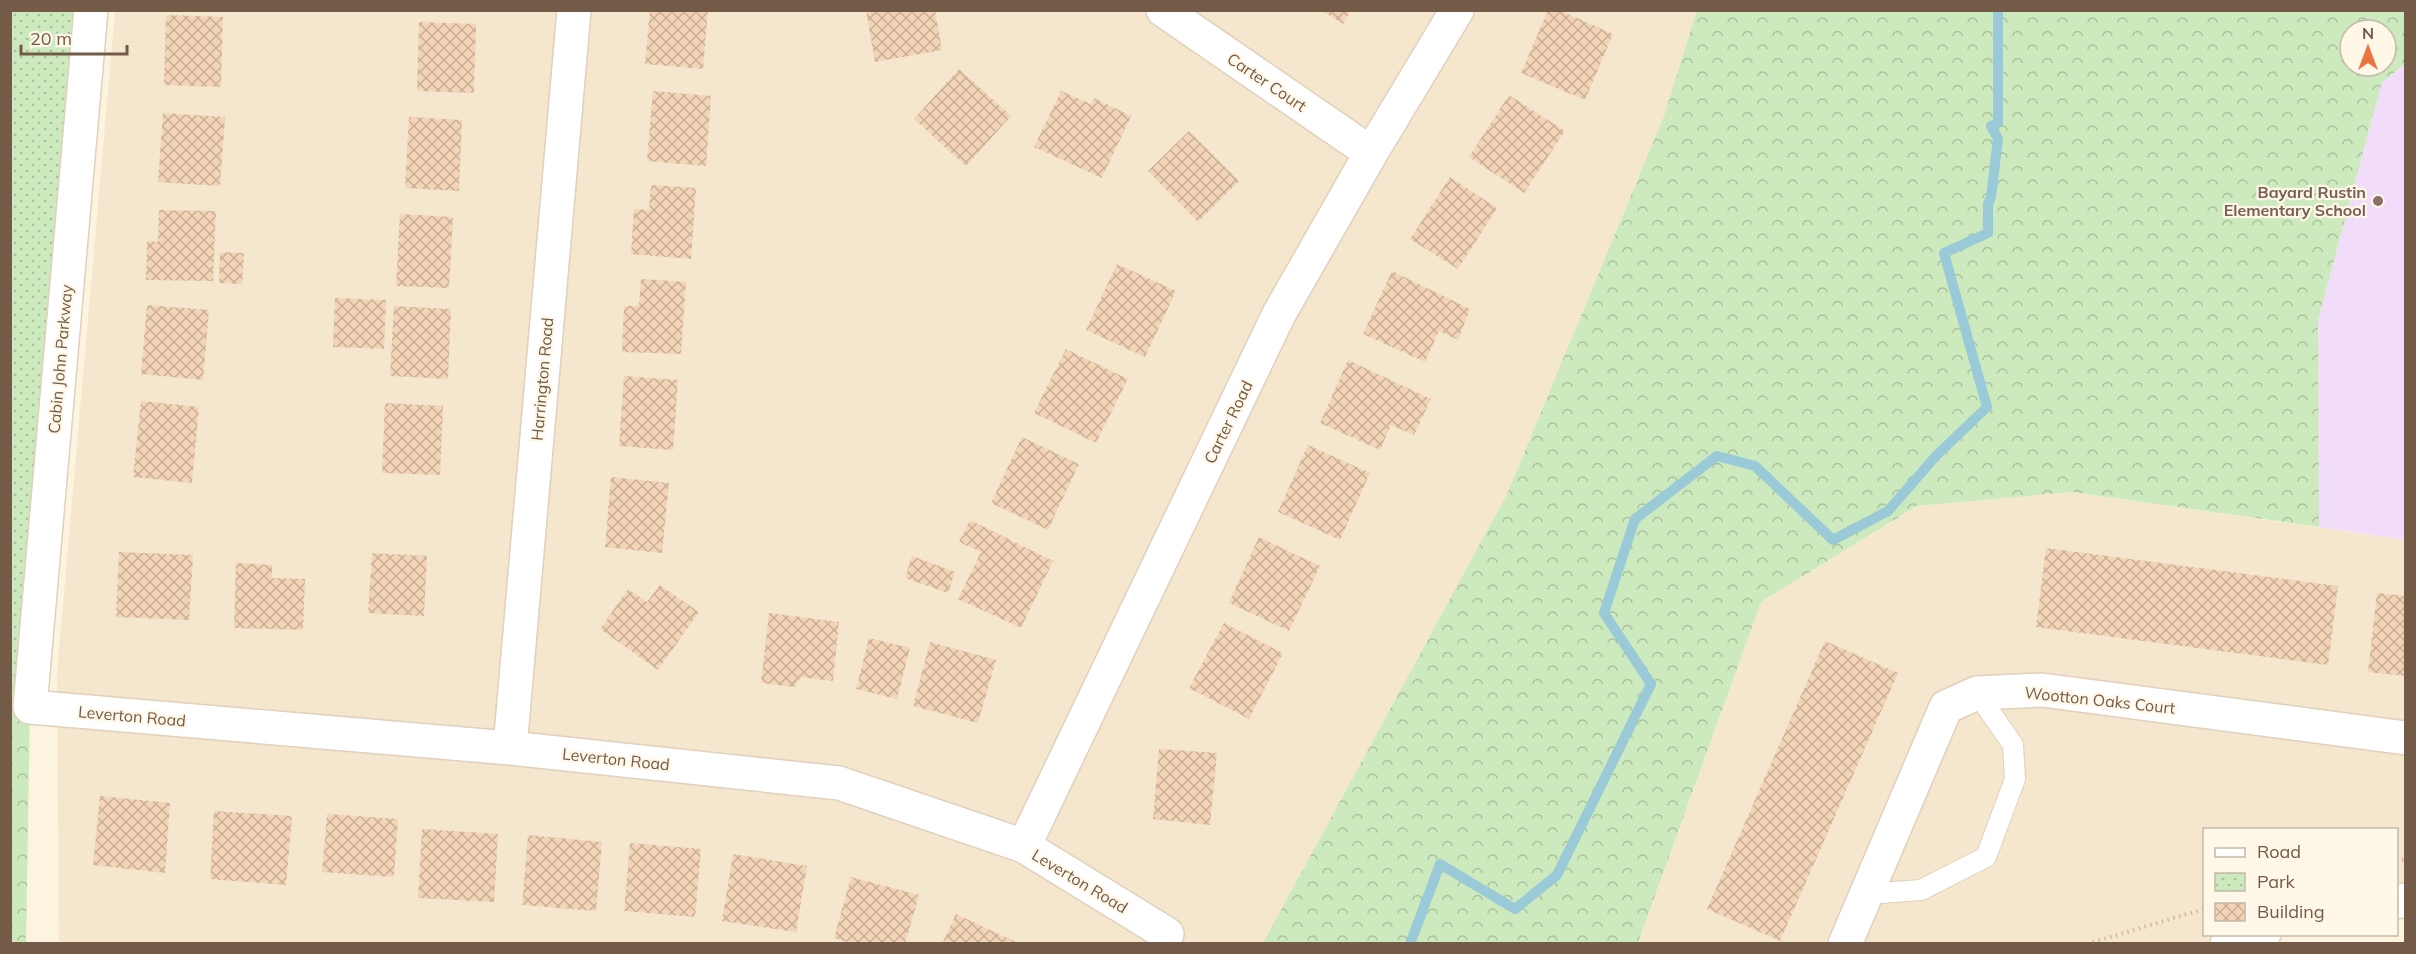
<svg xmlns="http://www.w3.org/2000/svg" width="2416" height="954" font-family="Mulish,sans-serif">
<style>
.residential{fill:#f5e6ce}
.education{fill:#f1ddf9}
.forest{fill:url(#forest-crowns);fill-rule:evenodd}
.park{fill:url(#park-dots)}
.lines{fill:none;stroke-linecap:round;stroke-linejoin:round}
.stream{stroke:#9ac9d8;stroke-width:10}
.building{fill:url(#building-cross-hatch)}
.service-casing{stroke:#e1d0bc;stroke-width:22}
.minor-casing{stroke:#e1d0bc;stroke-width:36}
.secondary-casing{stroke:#e6d2b9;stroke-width:36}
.path{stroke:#d7b79a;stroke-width:4;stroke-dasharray:1.5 4.5;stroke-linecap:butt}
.service{stroke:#fff;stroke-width:20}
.minor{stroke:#fff;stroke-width:33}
.secondary{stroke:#fff;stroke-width:33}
.education-dot{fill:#8d6e63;stroke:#fff7e7;stroke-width:2}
.labels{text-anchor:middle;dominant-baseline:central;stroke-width:4.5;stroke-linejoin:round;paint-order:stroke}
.street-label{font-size:16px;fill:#745b47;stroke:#fff7e7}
.education-label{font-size:16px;font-weight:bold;fill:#785e54;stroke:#fff7e7;text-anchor:end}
</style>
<defs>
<pattern id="forest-crowns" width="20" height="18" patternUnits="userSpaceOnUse" patternTransform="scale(1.5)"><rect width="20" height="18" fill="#cceabe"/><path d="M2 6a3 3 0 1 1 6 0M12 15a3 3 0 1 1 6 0" fill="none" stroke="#aac19c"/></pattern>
<pattern id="park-dots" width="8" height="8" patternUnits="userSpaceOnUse" patternTransform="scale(1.5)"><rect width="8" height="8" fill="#cceabe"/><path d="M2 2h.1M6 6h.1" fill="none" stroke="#aac19c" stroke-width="1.8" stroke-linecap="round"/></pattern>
<pattern id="building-cross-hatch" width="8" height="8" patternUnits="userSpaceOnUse" patternTransform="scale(1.5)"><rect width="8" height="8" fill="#f3d4b7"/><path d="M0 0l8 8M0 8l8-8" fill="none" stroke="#c9af97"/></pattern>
</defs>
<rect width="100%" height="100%" fill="#fdf4e0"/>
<!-- residential -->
<path class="residential" d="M115,11H1697L1664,116L1507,494L1263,943L71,944L59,941L57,673Z
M2072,492L2405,540V900L2397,902L2396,830H2204V934L2264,935L2227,944H1638L1761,602L1918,506Z"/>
<!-- education -->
<path class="education" d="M2405,64V540L2319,527L2318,320L2382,82Z"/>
<!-- forest -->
<path class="forest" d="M1697,10L2405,11V64L2382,82L2318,320L2319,527L2072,492L1917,506L1761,602L1638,943H1263L1507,494L1664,116ZM2350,30H2386V66H2350Z
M11,700L30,707L26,943L11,944Z"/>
<!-- park -->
<path class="park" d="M11,11H91L30,707L11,700Z"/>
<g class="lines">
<!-- stream -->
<path class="stream" d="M1410,944L1440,864L1515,909L1557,875L1651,684L1604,613L1635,519L1717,456L1755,466L1833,540L1888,511L1936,456L1987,407L1944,253L1988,233V204L1991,197L1998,139L1991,126L1998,123V10"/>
</g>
<!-- building -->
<path class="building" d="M650,10H708L703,69L645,64Z
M866,10H935L942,50L875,62Z
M1321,10H1351L1343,24Z
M1548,10H1559L1613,34L1585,100L1521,73Z
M166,15L223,17L221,87L164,85Z
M419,22L476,24L474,93L417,91Z
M959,69L1011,116L966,166L914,119Z
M653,91L711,96L706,166L647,161Z
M1061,91L1091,104L1094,98L1131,116L1102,178L1034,147Z
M1509,95L1565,131L1524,193L1469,157Z
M163,113L225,117L220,186L158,182Z
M409,117L462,120L459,191L405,188Z
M1189,131L1239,181L1198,222L1148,171Z
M1450,177L1497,208L1458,269L1410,239Z
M651,185L696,188L691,259L631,254L634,209L649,210Z
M159,210L216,211L213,281L146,280L147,241L158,242Z
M400,214L453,217L449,288L396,286Z
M220,252L244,253L242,284L219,283Z
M1117,264L1176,291L1145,357L1086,330Z
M1392,271L1470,309L1458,340L1439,331L1425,362L1363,334Z
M641,279L686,282L681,354L622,352L624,306H639Z
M335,298L386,300L384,349L333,347Z
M147,305L209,310L203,380L141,374Z
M394,306L451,309L448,379L390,376Z
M1066,349L1128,379L1096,443L1034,413Z
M1348,360L1431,399L1414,435L1391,425L1380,450L1320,423Z
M624,376L678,380L673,450L619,446Z
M141,401L199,407L192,483L133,477Z
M385,403L443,406L440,475L382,473Z
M1022,437L1079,464L1048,530L991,503Z
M1308,445L1370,473L1340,540L1278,512Z
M611,477L669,483L662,553L605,547Z
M970,520L1053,561L1021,628L958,599L981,552L959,542Z
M1259,537L1320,566L1289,631L1229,603Z
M2046,548L2338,586L2328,665L2036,627Z
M119,552L193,555L189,620L116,617Z
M372,553L427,556L424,616L368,613Z
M912,556L955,572L948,593L905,578Z
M236,563L272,565V578L305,579L303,630L234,628Z
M660,585L699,612L658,670L600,629L628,589L647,602Z
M2377,593L2406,596V676L2368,672Z
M769,613L839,622L833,681L801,677L794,687L761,683Z
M1224,623L1283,653L1249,719L1189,688Z
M869,638L910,648L897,699L856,689Z
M1825,641L1898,673L1780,941L1707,909Z
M930,642L996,660L978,723L913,706Z
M1159,749L1217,753L1210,825L1153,819Z
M100,796L170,803L165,873L93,865Z
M214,811L292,816L286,885L210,879Z
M327,814L398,819L394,877L322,872Z
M422,829L498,834L494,902L418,898Z
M528,835L602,842L596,911L522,905Z
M630,843L701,849L695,917L624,911Z
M733,854L807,866L796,932L722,921Z
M851,877L919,895L905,944H854L834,938Z
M956,914L1020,944H942Z"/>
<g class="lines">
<defs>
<path id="service" d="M1867,894L1921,890L1986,857L2015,779L2013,745L1977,693"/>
<path id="minor" d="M91,10L30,707L510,748L839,783L1024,846L1167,934
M1163,10L1371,153
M510,748L574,10
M1024,846L1279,314L1371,153L1457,10
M1845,944L1946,707L1977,693L2042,690L2406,738"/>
<path id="secondary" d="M2396,902L2406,900
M2227,944L2264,934"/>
</defs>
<!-- service casing -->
<use href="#service" class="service-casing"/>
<!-- minor casing -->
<use href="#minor" class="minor-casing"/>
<!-- secondary casing -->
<use href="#secondary" class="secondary-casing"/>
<!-- path -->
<path class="path" d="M2396,861L2406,859
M2087,944L2204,909"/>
<!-- service -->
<use href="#service" class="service"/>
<!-- minor -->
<use href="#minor" class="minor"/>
<!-- secondary -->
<use href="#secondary" class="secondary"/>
</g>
<!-- markers -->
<circle class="education-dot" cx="2378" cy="201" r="6"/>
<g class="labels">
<!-- street labels -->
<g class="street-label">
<text transform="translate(1267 82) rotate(34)">Carter Court</text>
<text transform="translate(60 359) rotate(-85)">Cabin John Parkway</text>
<text transform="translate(542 379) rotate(-85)">Harrington Road</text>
<text transform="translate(1228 422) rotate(-64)">Carter Road</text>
<text transform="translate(2100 700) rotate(6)">Wootton Oaks Court</text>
<text transform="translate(132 716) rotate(5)">Leverton Road</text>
<text transform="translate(616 759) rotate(6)">Leverton Road</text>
<text transform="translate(1080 881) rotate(31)">Leverton Road</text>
</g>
<!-- education labels -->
<g class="education-label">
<text x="2366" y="192">Bayard Rustin<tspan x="2366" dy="18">Elementary School</tspan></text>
</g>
</g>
<!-- border -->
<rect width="2416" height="954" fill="none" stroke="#745b47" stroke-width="24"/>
<!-- legend -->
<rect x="2203" y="828" width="195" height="108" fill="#fff7e7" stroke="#c7b9a7" stroke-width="1.5"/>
<rect x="2215" y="848" width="30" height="9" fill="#ffffff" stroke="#c7b9a7" stroke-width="1.5"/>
<text x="2257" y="858" font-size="18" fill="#745b47">Road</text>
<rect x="2215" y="873" width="30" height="18" fill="url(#park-dots)" stroke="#c7b9a7" stroke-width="1.5"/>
<text x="2257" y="888" font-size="18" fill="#745b47">Park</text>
<rect x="2215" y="903" width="30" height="18" fill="url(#building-cross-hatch)" stroke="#c7b9a7" stroke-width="1.5"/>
<text x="2257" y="918" font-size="18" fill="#745b47">Building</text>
<!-- north arrow -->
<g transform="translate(2368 48)"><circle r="28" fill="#fff7e7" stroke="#c7b9a7" stroke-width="1.5"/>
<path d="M0-4.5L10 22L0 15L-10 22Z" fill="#eb7540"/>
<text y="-9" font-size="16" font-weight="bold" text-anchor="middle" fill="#745b47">N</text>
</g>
<!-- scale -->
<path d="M21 45v9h106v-9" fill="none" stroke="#745b47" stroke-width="3"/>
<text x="30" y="45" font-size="18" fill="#745b47" stroke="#fff7e7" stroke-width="4.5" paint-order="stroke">20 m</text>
</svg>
